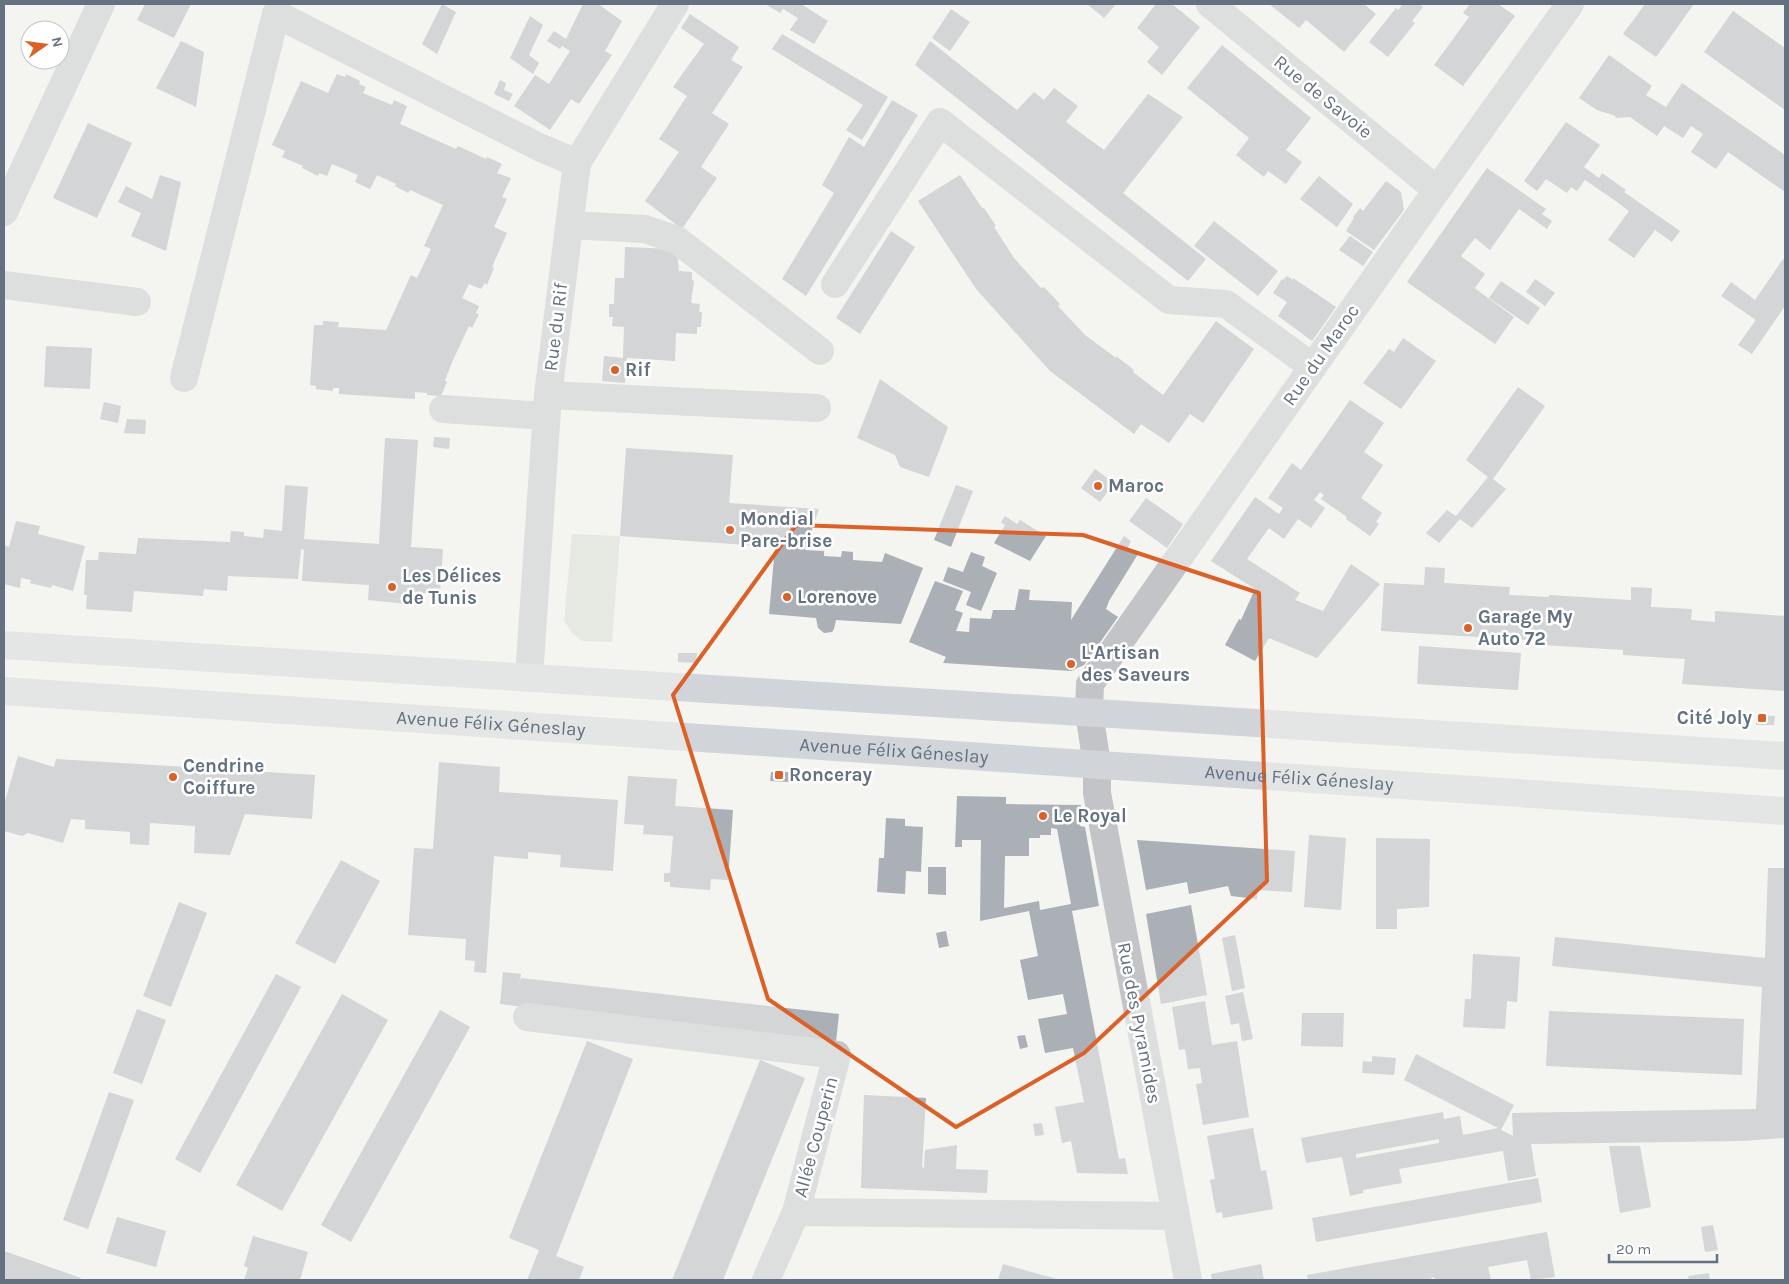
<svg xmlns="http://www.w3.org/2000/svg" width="1789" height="1284" font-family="Karla,sans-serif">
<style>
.green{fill:#d4dbd1}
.building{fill:#aab0b6;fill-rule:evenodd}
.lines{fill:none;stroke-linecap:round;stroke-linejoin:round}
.minor{stroke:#c2c4c8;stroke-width:28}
.major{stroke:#d1d5da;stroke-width:28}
.marked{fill:none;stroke:#db6129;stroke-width:4;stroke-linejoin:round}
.poi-dot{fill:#db6129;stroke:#fff;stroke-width:2}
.labels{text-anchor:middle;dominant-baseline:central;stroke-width:5;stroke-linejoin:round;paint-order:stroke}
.street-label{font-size:19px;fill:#647180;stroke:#fff}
.poi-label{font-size:19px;font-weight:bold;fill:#647180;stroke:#fff;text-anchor:start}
</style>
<rect width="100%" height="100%" fill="#f4f4f0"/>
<!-- green -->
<path class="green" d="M572,534L620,536L612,642L582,641L573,634L564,621Z"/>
<!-- building -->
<path class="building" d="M145,4H191L174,38L137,20Z
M442,4L456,12L437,54L422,44Z
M583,4H598L622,21L605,51L612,55L579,104L571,99L550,130L514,106L535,75L549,84L570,51L562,46L560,49L547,41L554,31L566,39Z
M765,4H801L828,21L814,44L790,30L798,18L783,9L780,13Z
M1087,4H1116L1104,18Z
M1156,4H1172L1200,27L1162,75L1147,62L1159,47L1137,28Z
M1269,4H1364L1376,14L1344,52L1306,20L1299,28Z
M1403,4H1419L1423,7L1412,21L1415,23L1388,57L1369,42L1396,8L1398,10Z
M1470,4H1498L1515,16L1463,86L1434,65L1469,17L1463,13Z
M1645,4H1694L1656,57L1623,34Z
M951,9L970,22L950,51L932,38Z
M1733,11L1785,48V110L1704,52Z
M690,14L739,47L731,60L743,67L712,113L729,124L701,167L717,178L682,229L645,201L679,152L659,139L687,96L673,87L704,44L681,28Z
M530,16L543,25L529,55L539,63L533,74L510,58Z
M782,34L888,97L862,140L846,130L863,105L772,49Z
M181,41L204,52L196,107L156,88Z
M930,41L1017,110L1034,92L1044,100L1054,88L1078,106L1066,122L1104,150L1148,94L1183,117L1123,193L1206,259L1188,281L915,65Z
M1222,45L1311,118L1286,150L1302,162L1286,184L1268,171L1264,177L1236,155L1249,138L1187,88Z
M1609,55L1652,86L1646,95L1666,107L1682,83L1785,155V192L1728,152L1716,169L1691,152L1703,134L1691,126L1683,138L1664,126L1657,136L1630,117L1615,118L1616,116L1597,110L1579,98Z
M337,74L345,77L346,74L360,81L359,84L366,87L363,93L392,105L394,100L407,106L400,124L456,149L458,146L486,159L487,157L502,164L497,173L511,178L502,197L507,199L494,227L507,233L492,267L494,268L487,285L485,283L481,289L469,284L462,298L479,306L476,313L479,314L472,328L469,326L453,360L445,380L447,382L441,396L427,395V393L415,392V399L339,394V388H333V391L316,389V386L310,385L314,325H323V321L339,322L338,327L386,330L411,275L417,278L431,249L424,246L443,205L410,190L408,193L395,186L396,184L377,175L370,189L355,182L358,175L332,164L327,176L319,173L318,176L302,168L303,166L282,157L285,151L272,145L301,81L328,93Z
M500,80L506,83L504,90L513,94L509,101L494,94Z
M892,100L918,115L806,296L782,279L834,193L822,185L849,137L864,147Z
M1566,122L1600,145L1584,167L1599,178L1602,173L1626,190L1624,192L1680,231L1672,242L1655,230L1634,258L1608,240L1629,211L1617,202L1585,180L1577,191L1571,187L1567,193L1546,179L1537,191L1524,181Z
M88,123L132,143L97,218L53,198Z
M1487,168L1546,209L1542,214L1552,221L1547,229L1519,209L1490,250L1475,238L1461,256L1485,274L1475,288L1469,284L1514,317L1495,344L1407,282Z
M160,175L181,182L166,251L131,236L141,213L118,202L126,186L152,199Z
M960,175L982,208H984L996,226L994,227L1014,258L1041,288L1044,287L1060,304L1058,306L1085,335L1116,358V356L1134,370L1133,372L1163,395L1216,321L1254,349L1203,423L1190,414L1169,443L1141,424L1134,434L1050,371L976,289L918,201Z
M1319,176L1353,204L1337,227L1300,199Z
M1386,181L1401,192L1404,210L1374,250L1346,231L1354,218L1353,217L1360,208L1363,211Z
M1214,221L1278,271L1258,296L1194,246Z
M891,231L915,247L860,334L836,318Z
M1350,236L1373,252L1363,266L1339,250Z
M625,247L673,249L677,251L679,271L692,272V280L694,281L691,303L700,304L699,312H702L701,327H697V334L676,333L675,361L627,358L625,383L602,381L604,356L623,358L624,327L612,326L613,317H609V304H614L615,278H624Z
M1783,259L1785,260V306L1752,354L1738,345L1756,320L1721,296L1731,282L1755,300Z
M1287,276L1293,280V278L1336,307L1312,341L1278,316L1287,302L1273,293L1282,279L1283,280Z
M1535,279L1555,293L1545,306L1526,292Z
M1501,281L1540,308L1528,325L1489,298Z
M1403,338L1436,361L1401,409L1363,383L1389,349L1394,352Z
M46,346L92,348L90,389L44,387Z
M880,379L948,427L929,477L900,467L895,455L857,438Z
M1518,387L1545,406L1493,479L1506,489L1472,528L1460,519L1439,543L1426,533L1447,510L1456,516L1488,477L1466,460Z
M1350,400L1384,423L1364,452L1383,465L1361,498L1382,513L1376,522L1379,524L1370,536L1346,519L1347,517L1321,499L1324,495L1320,492L1314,500L1325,508L1311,528L1298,519L1284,539L1269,528L1247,559L1300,593L1295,600L1323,611L1351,564L1380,584L1317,658L1269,638L1255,661L1225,645L1239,619L1241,620L1255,589L1211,561L1255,497L1279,514L1283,508L1268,498L1292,463L1301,470Z
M104,402L121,406L118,423L100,419Z
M127,419L146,420L145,434L124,433Z
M434,437L450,438L449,449L433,447Z
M385,438L418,440L411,547L443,549L440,594L408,592L407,604L368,600L369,585L302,581L304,550L301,549L298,579L228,576L227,591L204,589L203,596L134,591L132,612L86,609L87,595H84L86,560H98L99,552L136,554L138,538L230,542L231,531L244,532V536L263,538L264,529L282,531L285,485L308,487L304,539L379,544Z
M626,448L733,455L729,503L819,509L805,550L824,551V556L841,557L842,551L853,552V560L882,562L885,553L923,568L901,624L836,620L834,629L832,632L824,633L818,628L816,618L769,614L775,547L620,536Z
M1095,469L1114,483L1100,502L1081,488Z
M956,485L973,491L951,547L934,540Z
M1146,498L1183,524L1167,548L1129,521Z
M1005,516L1017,524L1020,520L1046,536L1030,561L994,543L1005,525L1001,522Z
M16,521L40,526L38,534L85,546L73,591L52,585L51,588L30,583L31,580L21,578L20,588L4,584V545L9,547Z
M1124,536L1131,541L1128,547L1138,554L1109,601L1106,609L1118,617L1084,665L1071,671L943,663L946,657L909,642L935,581L963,591L955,610L963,613L956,631L969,632L970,618L991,619L993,610H1015L1019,589L1030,590L1029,600L1072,602L1071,620Z
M971,552L985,557L982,566L997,573L981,611L966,605L971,592L943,581L948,567L963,572Z
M1425,567L1445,568L1444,583L1510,587L1509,595L1549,597V595L1631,600V587L1652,588L1651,607L1692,609L1691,620L1715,622V611L1785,616V691L1682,684L1685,659L1623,655V650L1544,645V641L1381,631L1384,583L1424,585Z
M1419,646L1521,653L1518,690L1417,684Z
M678,653H697L696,663L678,662Z
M1756,715L1775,716L1774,725H1756Z
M18,756L54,767L56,759L315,775L312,819L245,814L230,855L194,853L195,826L150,823L149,845L130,844V832L85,829V820L71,819L63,843L28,833L22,836L4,831V805Z
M439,762L500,767L499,792L618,800L613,871L560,867L561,855L528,852V859L494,856L486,973L474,972L475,961L465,960L466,939L408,935L414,848L433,849Z
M771,772H789V782L770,781Z
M628,776L677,779L675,806L733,810L728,880L711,879L710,890L670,887V882H664V873H670L673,836L643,834L644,825L624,824Z
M957,796L1006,797V804L1081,805L1080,826L1085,827L1099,906L1072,911L1119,1159L1125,1158L1128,1174L1077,1173L1071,1141L1062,1143L1055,1107L1084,1102L1073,1048L1045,1053L1038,1019L1067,1014L1063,994L1028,1000L1020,960L1038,956L1029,911L980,921L981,840H962V847H955ZM1051,828L1057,829L1071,904L1040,910L1039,901L1004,908L1005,856H1029V838H1040V835H1051Z
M886,818L905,819V826L923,827L921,872L906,871L905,894L877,892L879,858H884Z
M1309,835L1346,838L1341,910L1304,907Z
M1376,838L1430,839L1429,907L1397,909V929H1376Z
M1137,840L1295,851L1292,892L1257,890V899L1231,896L1228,886L1189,894L1187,882L1146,890Z
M341,860L380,881L335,964L295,943Z
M928,867H946V895L928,894Z
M1768,868H1785V1138L1743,1141L1531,1144L1536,1176L1508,1181L1503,1151L1399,1169L1402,1183L1363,1190V1193L1350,1196L1342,1157L1306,1163L1301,1138L1399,1120L1443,1112L1444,1119L1460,1116L1463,1135L1498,1128L1404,1080L1416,1054L1514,1105L1501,1130L1513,1136L1512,1113L1756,1109L1762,987L1552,966L1555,937L1765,958ZM1439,1139V1143L1356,1158V1154Z
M179,902L207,913L171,1007L143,996Z
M1191,905L1207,995L1161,1004L1146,914Z
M946,931L949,946L939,948L936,933Z
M1235,935L1245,988L1232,991L1222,938Z
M1473,954L1520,957L1517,1002L1507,1001L1505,1029L1463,1027L1465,999H1471Z
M503,972L521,974L519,986L521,978L839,1014L836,1042L500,1004Z
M276,974L301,987L200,1173L175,1159Z
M1243,992L1253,1039L1242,1041L1239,1023L1231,1025L1225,996Z
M342,994L388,1020L282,1211L236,1185Z
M1205,1001L1212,1045L1237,1041L1249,1117L1203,1125L1196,1084L1202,1083L1200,1068L1188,1069L1185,1049L1179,1050L1172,1007Z
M137,1009L166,1020L142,1084L113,1073Z
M440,1010L470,1027L351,1242L321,1225Z
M1549,1011L1744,1019L1742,1075L1546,1066Z
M1302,1013H1344L1343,1047L1301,1046Z
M1025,1035L1028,1047L1020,1049L1017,1036Z
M587,1041L633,1059L556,1256L584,1267L579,1280H527L539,1250L509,1238Z
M1372,1056L1396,1058L1394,1075L1362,1073L1363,1061L1372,1062Z
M760,1060L805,1078L723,1280H672Z
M109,1092L134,1100L88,1229L63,1220Z
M864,1095L926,1098L922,1167L924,1168L925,1150L957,1145L956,1169L988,1170L987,1193L861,1188Z
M1042,1123L1044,1135L1035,1136L1033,1124Z
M1253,1128L1261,1171L1266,1170L1273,1209L1223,1218L1222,1212L1216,1213L1210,1180L1215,1179L1207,1136Z
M1609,1146H1640L1651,1207L1620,1213Z
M1538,1178L1542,1202L1316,1242L1312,1218Z
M117,1217L166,1231L156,1267L106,1253Z
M1713,1225L1718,1250L1705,1252L1701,1227Z
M1547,1232L1555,1277L1531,1280L1527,1260L1488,1267L1491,1280H1435L1434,1277L1431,1278L1432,1280H1308L1307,1275Z
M253,1236L308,1252L300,1280H244L248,1268L244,1266Z
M4,1251L81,1278L80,1280H4Z
M1003,1264L1060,1280H998Z
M1261,1264L1264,1280H1212L1211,1274Z
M1709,1273L1710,1280H1689L1688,1276Z"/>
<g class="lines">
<!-- minor -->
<path class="minor" d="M1210,4L1437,190
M4,212L101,4
M569,225L645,229L677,240L820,351
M835,284L940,122L1169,300L1226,304L1313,367
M4,285L137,302
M184,378L276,14L541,148L577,163
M548,395L817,408
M443,409L546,416
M529,677L548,395L577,163L675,4
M527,1017L837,1055L796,1212L1175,1216
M766,1280L796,1212
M1188,1280L1097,793V765L1089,712L1090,684L1437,190L1570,4"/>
<!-- major -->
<g class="major">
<path d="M4,645L1785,756"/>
<path id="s1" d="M4,691L1785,811"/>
</g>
</g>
<!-- marked area -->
<path d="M0 0H1789V1284H0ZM796,525L1083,535L1259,593L1267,881L1084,1053L956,1127L768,999L673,695Z" fill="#f4f4f0" fill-opacity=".55" fill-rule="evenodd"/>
<path class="marked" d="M796,525L1083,535L1259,593L1267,881L1084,1053L956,1127L768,999L673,695Z"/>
<!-- markers -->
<g class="poi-dot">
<circle cx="615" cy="370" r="5"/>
<circle cx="1098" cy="486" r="5"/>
<circle cx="730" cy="530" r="5"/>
<circle cx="392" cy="587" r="5"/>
<circle cx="787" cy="597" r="5"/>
<circle cx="1468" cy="628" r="5"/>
<circle cx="1071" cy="664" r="5"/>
<rect x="1757" y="713" width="10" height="10" rx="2.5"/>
<rect x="774" y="770" width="10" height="10" rx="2.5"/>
<circle cx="173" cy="777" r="5"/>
<circle cx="1043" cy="816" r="5"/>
</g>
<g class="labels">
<!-- street labels -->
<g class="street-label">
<text transform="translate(1323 97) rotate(39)">Rue de Savoie</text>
<text transform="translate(556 327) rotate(-83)">Rue du Rif</text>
<text transform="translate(1321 355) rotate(-55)">Rue du Maroc</text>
<text stroke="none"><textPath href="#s1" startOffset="488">Avenue Félix Géneslay</textPath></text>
<text stroke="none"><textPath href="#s1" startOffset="892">Avenue Félix Géneslay</textPath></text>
<text stroke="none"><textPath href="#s1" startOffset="1298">Avenue Félix Géneslay</textPath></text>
<text transform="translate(1139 1023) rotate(79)">Rue des Pyramides</text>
<text transform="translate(816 1137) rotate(-75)">Allée Couperin</text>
</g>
<!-- poi labels -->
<g class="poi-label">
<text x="625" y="370">Rif</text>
<text x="1108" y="486">Maroc</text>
<text x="740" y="519">Mondial<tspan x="740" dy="22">Pare-brise</tspan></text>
<text x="402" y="576">Les Délices<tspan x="402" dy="22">de Tunis</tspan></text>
<text x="797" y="597">Lorenove</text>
<text x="1478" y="617">Garage My<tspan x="1478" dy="22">Auto 72</tspan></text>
<text x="1081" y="653">L'Artisan<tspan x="1081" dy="22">des Saveurs</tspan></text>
<text x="1752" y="718" text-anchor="end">Cité Joly</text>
<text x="183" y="766">Cendrine<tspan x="183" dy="22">Coiffure</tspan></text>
<text x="789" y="775">Ronceray</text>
<text x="1053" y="816">Le Royal</text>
</g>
</g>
<!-- border -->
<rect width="1789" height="1284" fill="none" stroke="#647180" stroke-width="10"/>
<!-- north arrow -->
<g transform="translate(45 45) rotate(76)"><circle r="24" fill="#ffffff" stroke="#c1c6cc"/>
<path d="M0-4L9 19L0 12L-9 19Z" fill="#db6129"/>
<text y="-8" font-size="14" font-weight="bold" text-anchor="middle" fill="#647180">N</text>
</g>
<!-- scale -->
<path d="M1609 1254v8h108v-8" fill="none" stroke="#647180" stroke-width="2.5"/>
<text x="1616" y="1254" font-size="15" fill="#647180" stroke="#ffffff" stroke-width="4" paint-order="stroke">20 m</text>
</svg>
